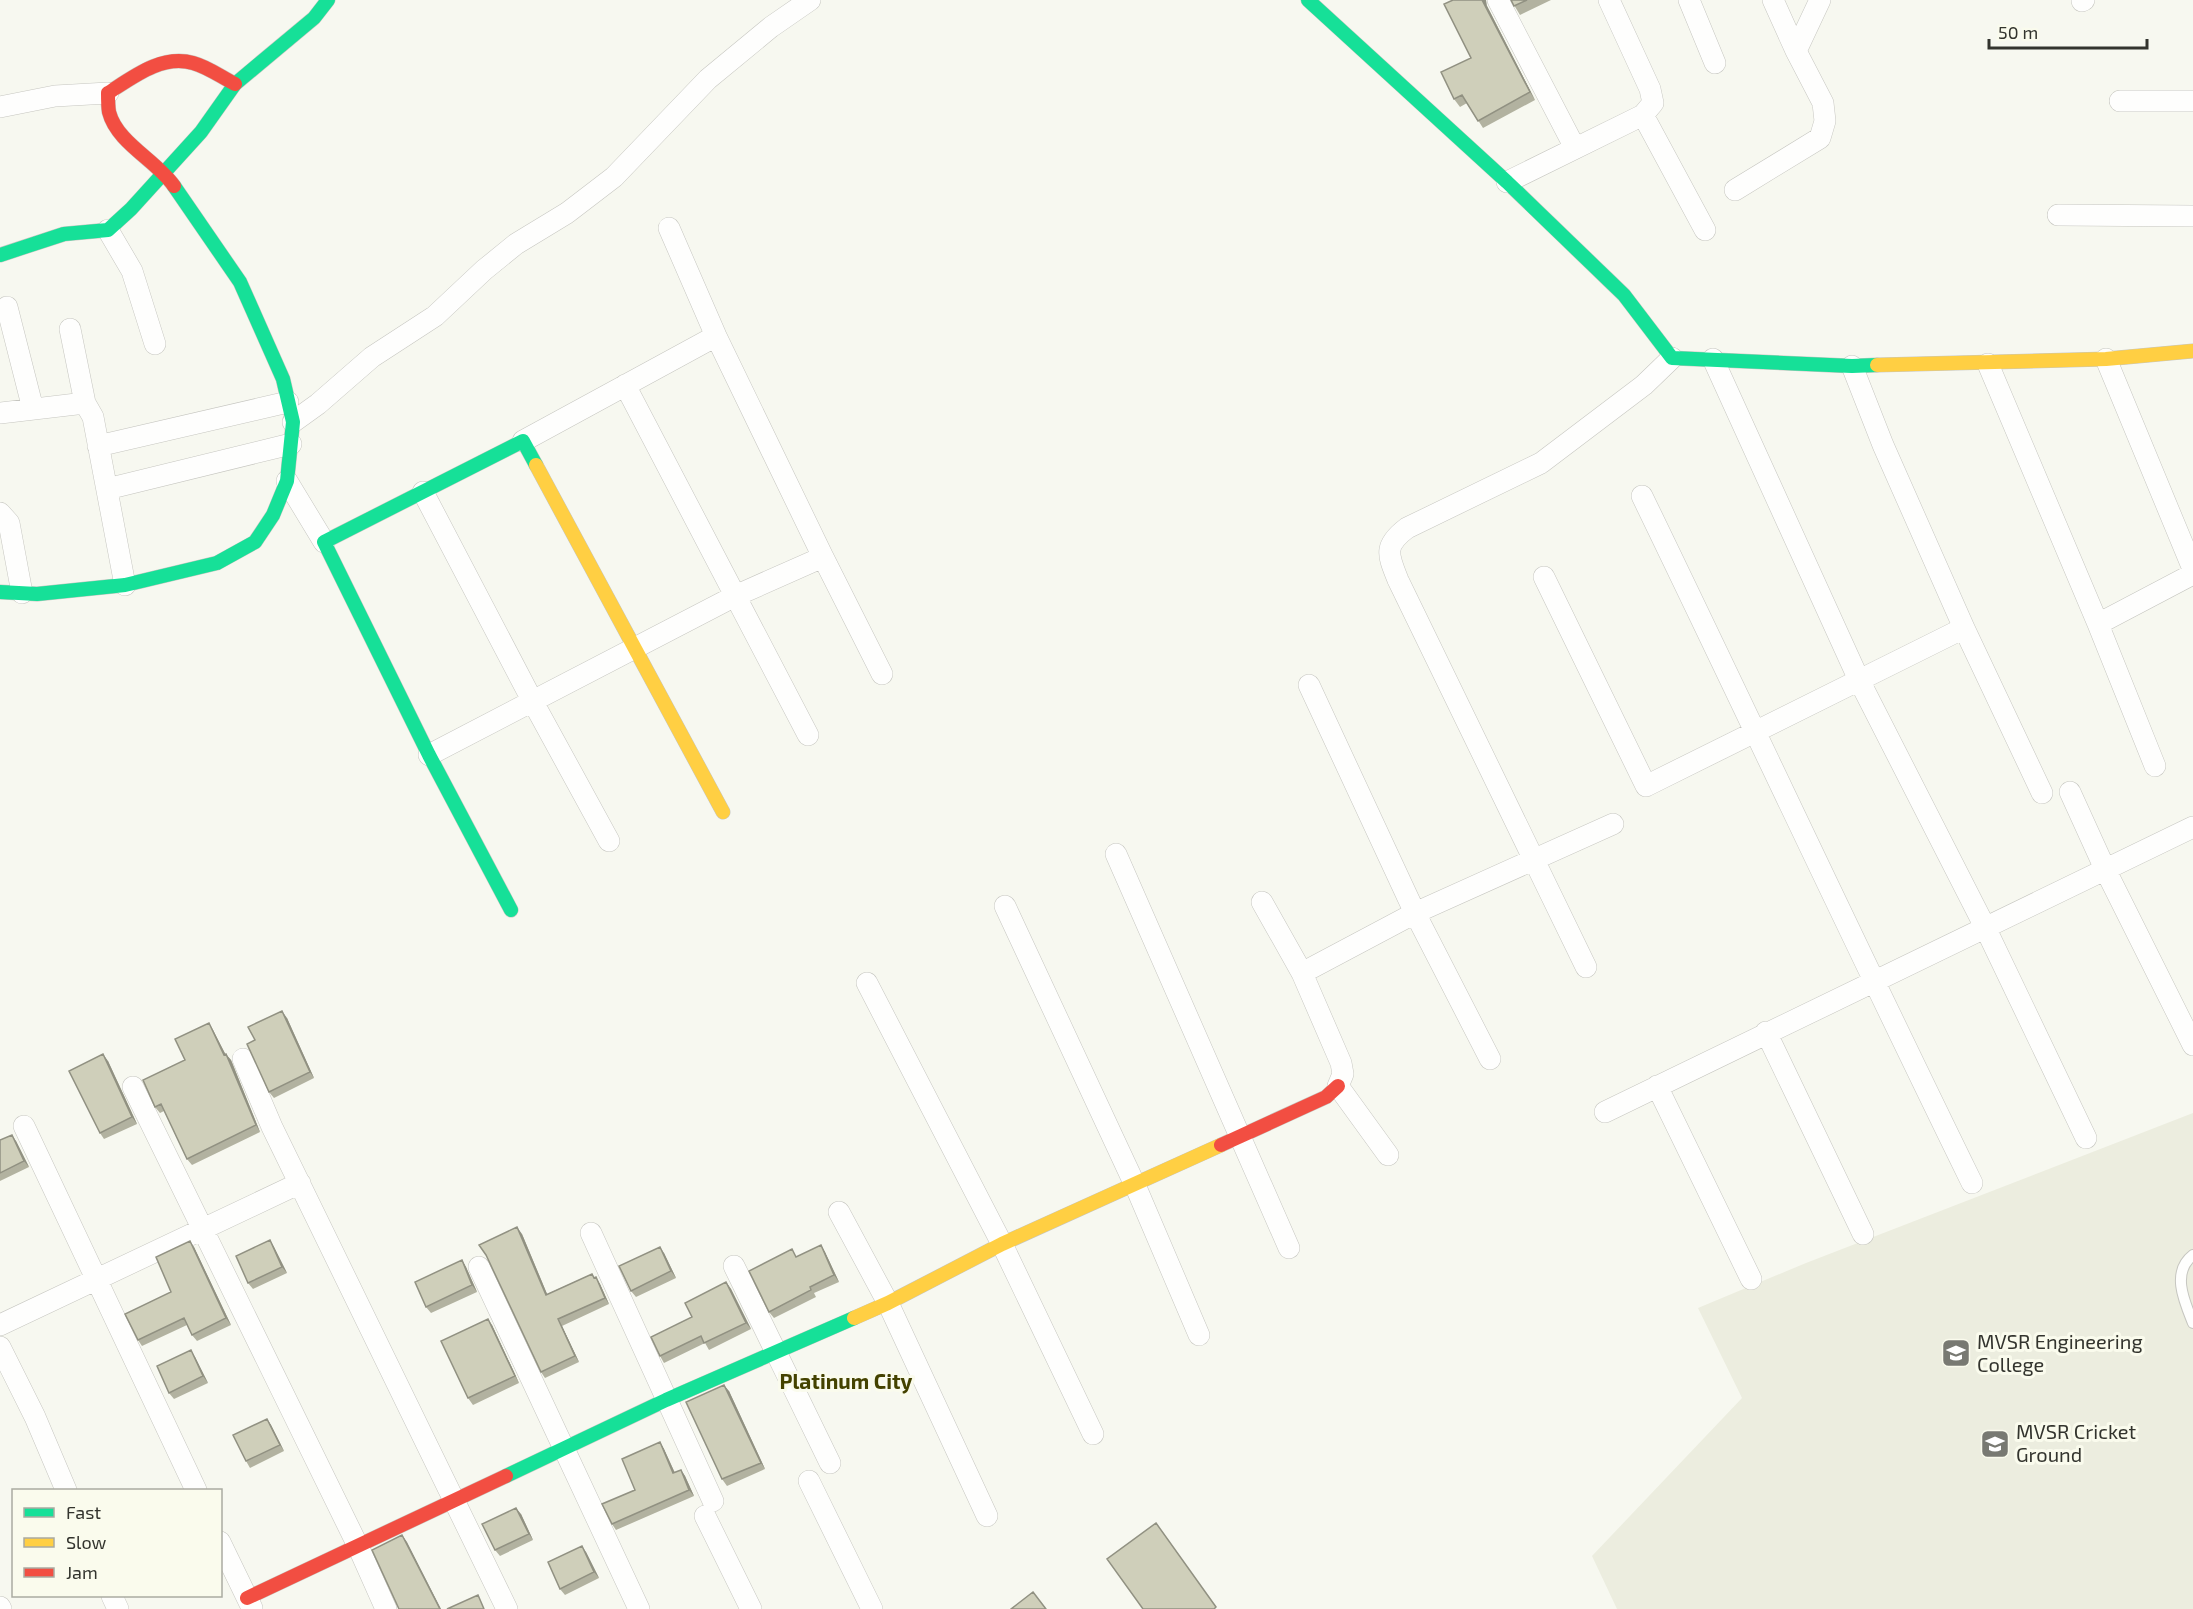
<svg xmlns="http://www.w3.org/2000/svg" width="2193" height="1609" font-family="'Exo 2',sans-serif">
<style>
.built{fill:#eceddf}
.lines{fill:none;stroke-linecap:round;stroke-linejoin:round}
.lane-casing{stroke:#c6c6c0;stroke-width:12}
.street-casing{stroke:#c6c6c0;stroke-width:22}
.fast-casing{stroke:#c6c6c0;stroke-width:15}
.slow-casing{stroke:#c6c6c0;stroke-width:15}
.jam-casing{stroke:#c6c6c0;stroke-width:15}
.lane{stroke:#fefefd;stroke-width:10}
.street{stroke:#fefefd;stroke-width:21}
.fast{stroke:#16e098;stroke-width:14}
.slow{stroke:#ffcf43;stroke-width:14}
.jam{stroke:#f24e42;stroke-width:14}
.wall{fill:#b2b2a0}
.shaded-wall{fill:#919182}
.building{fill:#cfcfba;stroke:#919182;stroke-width:1.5}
.labels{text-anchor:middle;stroke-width:6;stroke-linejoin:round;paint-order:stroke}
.poi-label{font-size:20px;fill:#33342e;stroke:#fafbed;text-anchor:start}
.neighbourhood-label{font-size:21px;font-weight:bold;fill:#444200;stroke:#fafbed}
</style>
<rect width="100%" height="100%" fill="#f7f8f0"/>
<path class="built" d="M2193 1113V1609H1617L1592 1556 1742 1398 1698 1308 1806 1263Z"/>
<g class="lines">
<g class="lane-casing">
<path id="lane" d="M2193 1255C2171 1272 2184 1301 2193 1323"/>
</g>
<g class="street-casing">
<path id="street" d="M1498 0 1575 148
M1689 0 1715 63
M2082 1 2084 0
M1796 51 1820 0
M2120 101H2193
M0 107 55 96 108 93
M1643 115 1705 230
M1507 182 1643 115 1653 103 1650 89 1609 0
M1735 190 1820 138 1825 121 1823 103 1796 51 1773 0
M2058 215 2193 216
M669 228 716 336 823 557
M108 230 132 271 155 344
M7 307 33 409
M70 329 85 403
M1713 359 1859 680 1985 927 2086 1138
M2106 359 2193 569
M1988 364 2098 624 2155 766
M625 385 808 735
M0 413 85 403 93 417 125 585
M293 422 318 404 372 357 435 316 484 270 516 244 567 213 614 177 708 79 771 27 810 0
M523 441 716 336
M98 446 288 402
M287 481 324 542
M107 489 291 444
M423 492 533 702 609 841
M1642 496C1753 725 1860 955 1972 1183
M0 513 9 523 22 593
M1544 577 1646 786 1964 628 1883 445 1852 366
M2098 624 2193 574
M1964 628 2042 793
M1309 685 1415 913 1490 1059
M429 755 735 596 823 557 882 674
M2070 792 2105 869 2193 1045
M1116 854 1289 1248
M1262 902 1302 973 1341 1063 1343 1074 1338 1086 1388 1155
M1005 906 1135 1185 1199 1335
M1586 967 1398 580C1388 555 1383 546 1407 528L1541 463 1644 385 1672 358
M1302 973 1415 913 1613 824
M867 983 1002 1244 1093 1434
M1766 1032 1863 1234
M243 1059 272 1127 507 1609
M1657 1086 1751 1279
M133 1087 357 1544 386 1609
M1605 1112 2193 827
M24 1126 196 1490
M839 1212 888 1303 987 1516
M591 1233 713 1501
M734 1266 830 1463
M479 1267 639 1609
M0 1325 300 1183
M0 1347 35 1417 66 1490
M809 1481 872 1609
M705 1516 751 1609
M220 1542 252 1608
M112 1596 118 1609
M0 1607 1 1609"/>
</g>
<g class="fast-casing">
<path id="fast" d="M1308 0 1507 182 1624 295 1672 358 1852 366 1877 365
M0 255 64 234 108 230 131 209 201 132 235 84 314 18 328 0
M0 592 37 594 125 585 217 563 255 542 273 515 287 481 293 422 283 379 240 282 174 186
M511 910 429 755 324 542 523 441 536 465
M506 1476 666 1400 854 1318"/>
</g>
<g class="slow-casing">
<path id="slow" d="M1877 365 2106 359 2193 351
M536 465 723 812
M854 1318 888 1303 1002 1244 1221 1145"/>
</g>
<g class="jam-casing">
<path id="jam" d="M174 186C156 160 117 143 109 112 108 106 108 99 108 93 133 77 162 54 193 63 208 67 221 77 235 84
M1221 1145 1326 1097 1338 1086
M247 1598 506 1476"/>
</g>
<use href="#lane" class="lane"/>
<use href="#street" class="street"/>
<use href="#fast" class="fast"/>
<use href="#slow" class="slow"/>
<use href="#jam" class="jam"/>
</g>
<path class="wall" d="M1511 0H1551L1520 15Z
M1487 6 1535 100 1483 128 1467 103 1460 107 1454 99 1471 58Z
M287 1018 314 1078 274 1098 269 1092 255 1040Z
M209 1023 213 1030 225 1054 231 1060 260 1132 192 1165 187 1159 164 1111 160 1113 155 1107Z
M108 1061 137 1124 104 1139 100 1133Z
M0 1140 16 1141 29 1167 0 1181Z
M522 1234 547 1294 592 1274 600 1284 609 1304 562 1326 579 1362 545 1378 541 1372Z
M270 1240 274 1247 287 1273 253 1289 248 1283Z
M821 1245 825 1252 839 1282 814 1293 816 1297 774 1318 769 1312 797 1257Z
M194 1247 231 1325 197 1341 192 1335 187 1325 142 1346 138 1340 171 1292Z
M664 1253 676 1278 636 1297 631 1291Z
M462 1260 466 1267 477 1292 431 1313 426 1307Z
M726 1282 731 1289 751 1329 709 1350 705 1343 664 1363 660 1356 692 1317Z
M492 1325 519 1383 473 1405 468 1398Z
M195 1357 208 1383 174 1399 169 1393Z
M729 1391 765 1469 727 1486 722 1479Z
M267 1419 271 1425 284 1451 250 1468 246 1461Z
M660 1442 664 1449 675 1473 681 1470 685 1476 694 1496 616 1530 612 1524 635 1490Z
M521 1514 533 1540 500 1556 495 1550Z
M586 1552 599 1578 565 1595 560 1589Z"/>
<path class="shaded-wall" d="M1482 0H1486L1487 6 1535 100 1530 92Z
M282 1011 287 1018 314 1078 310 1072Z
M209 1023 213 1030 229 1061 224 1055Z
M103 1054 108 1061 137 1124 132 1117Z
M226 1054 231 1060 260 1132 256 1125Z
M12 1135 16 1141 29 1167 24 1161Z
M517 1227 522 1234 550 1301 546 1295Z
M270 1240 274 1247 287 1273 282 1267Z
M190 1241 194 1247 231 1325 226 1318Z
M821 1245 825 1252 839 1282 834 1275Z
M660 1247 664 1253 676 1278 671 1271Z
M462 1260 466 1267 477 1292 472 1285Z
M596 1277 600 1284 609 1304 605 1298Z
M726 1282 731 1289 751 1329 746 1323Z
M488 1319 492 1325 519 1383 515 1376Z
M558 1319 562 1326 579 1362 575 1356Z
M191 1350 195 1357 208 1383 203 1376Z
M724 1385 729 1391 765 1469 761 1463Z
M267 1419 271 1425 284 1451 280 1445Z
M660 1442 664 1449 678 1480 673 1473Z
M681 1470 685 1476 694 1496 689 1490Z
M516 1508 521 1514 533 1540 529 1534Z
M402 1535 407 1542 441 1609H440Z
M582 1546 586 1552 599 1578 594 1572Z"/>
<path class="building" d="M1453 0H1482L1530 92 1478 121 1462 95 1454 99 1441 72 1471 58 1444 4Z
M1511 0H1527L1514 6Z
M282 1011 310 1072 269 1092 247 1044 255 1040 248 1027Z
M209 1023 224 1055 226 1054 256 1125 187 1159 161 1104 155 1107 143 1080 185 1060 175 1039Z
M103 1054 132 1117 100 1133 69 1071Z
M12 1135 24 1161 0 1173V1140Z
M517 1227 546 1295 592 1274 594 1278 596 1277 605 1298 558 1319 575 1356 541 1372 486 1255 479 1245Z
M270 1240 282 1267 248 1283 236 1256Z
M190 1241 226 1318 192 1335 184 1318 138 1340 125 1314 171 1292 156 1257Z
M821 1245 834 1275 810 1287 811 1290 769 1312 749 1271 792 1249 796 1257Z
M660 1247 671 1271 631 1291 619 1266Z
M462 1260 472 1285 426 1307 415 1282Z
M726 1282 746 1323 704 1343 701 1336 660 1356 651 1337 692 1317 685 1303Z
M488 1319 515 1376 468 1398 441 1341Z
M191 1350 203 1376 169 1393 157 1366Z
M724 1385 761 1463 722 1479 686 1402Z
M267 1419 280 1445 246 1461 233 1435Z
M660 1442 673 1473 681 1470 689 1490 612 1524 602 1504 635 1490 622 1459Z
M516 1508 529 1534 495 1550 482 1524Z
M1156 1523 1216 1607 1214 1609H1143L1107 1559Z
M402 1535 440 1609H399L372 1550Z
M582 1546 594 1572 560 1589 548 1562Z
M1033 1592 1046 1609H1011Z
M478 1595 484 1609H447Z"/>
<defs>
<g id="university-square" transform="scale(1.5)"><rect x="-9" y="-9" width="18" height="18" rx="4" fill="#787972" stroke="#fafbed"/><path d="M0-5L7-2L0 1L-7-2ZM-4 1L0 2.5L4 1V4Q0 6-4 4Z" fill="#fff"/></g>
<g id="school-square" transform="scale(1.5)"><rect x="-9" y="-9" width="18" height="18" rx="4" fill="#787972" stroke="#fafbed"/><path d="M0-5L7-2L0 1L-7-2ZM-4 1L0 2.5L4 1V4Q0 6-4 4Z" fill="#fff"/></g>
</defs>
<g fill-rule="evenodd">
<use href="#university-square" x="1956" y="1353"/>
<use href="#school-square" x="1995" y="1444"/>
</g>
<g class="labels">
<g class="poi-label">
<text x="1977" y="1349">MVSR Engineering<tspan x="1977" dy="23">College</tspan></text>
<text x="2016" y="1439">MVSR Cricket<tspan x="2016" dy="23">Ground</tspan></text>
</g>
<g class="neighbourhood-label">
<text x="846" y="1389">Platinum City</text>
</g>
</g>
<rect x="12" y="1489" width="210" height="108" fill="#fafbed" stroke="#aaaba1" stroke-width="1.5"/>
<rect x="24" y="1508" width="30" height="9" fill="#16e098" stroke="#aaaba1" stroke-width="1.5"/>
<text x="66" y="1519" font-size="18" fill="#33342e">Fast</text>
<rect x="24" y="1538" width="30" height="9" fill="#ffcf43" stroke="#aaaba1" stroke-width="1.5"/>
<text x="66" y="1549" font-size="18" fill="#33342e">Slow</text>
<rect x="24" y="1568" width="30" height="9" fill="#f24e42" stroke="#aaaba1" stroke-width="1.5"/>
<text x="66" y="1579" font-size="18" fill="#33342e">Jam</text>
<path d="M1989 39v9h158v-9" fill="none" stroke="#33342e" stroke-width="3"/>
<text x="1998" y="39" font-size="18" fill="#33342e" stroke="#fafbed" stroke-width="4.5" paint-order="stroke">50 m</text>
</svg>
